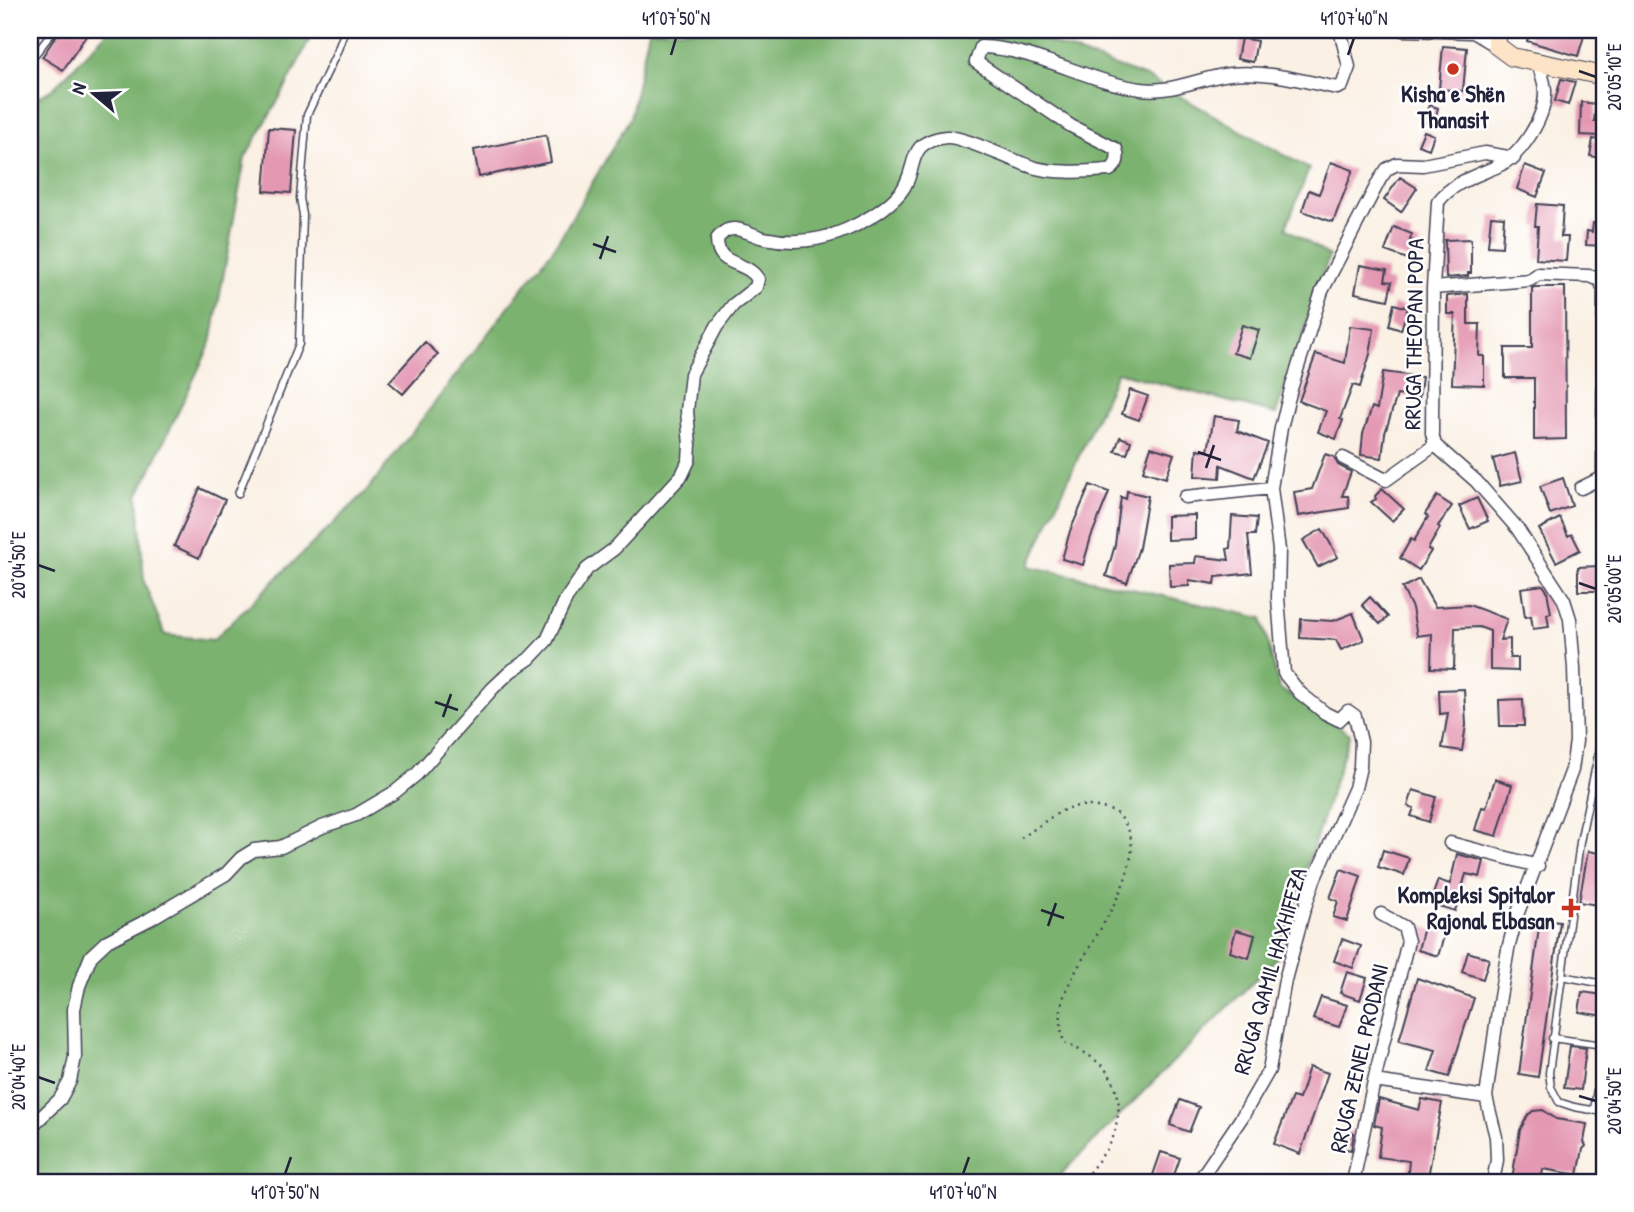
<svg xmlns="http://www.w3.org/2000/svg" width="1634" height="1212" font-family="'Patrick Hand',sans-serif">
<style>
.forest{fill:#7bb270;stroke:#4e6a56;stroke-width:2}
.building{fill:#e498b2}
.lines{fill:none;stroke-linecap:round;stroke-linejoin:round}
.service-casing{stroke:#424154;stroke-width:9}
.minor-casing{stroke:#424154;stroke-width:15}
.secondary-casing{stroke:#424154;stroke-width:20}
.path{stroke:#424154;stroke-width:2.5;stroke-dasharray:2 5;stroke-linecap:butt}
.service{stroke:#fff;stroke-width:6}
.minor{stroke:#fff;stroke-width:12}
.secondary{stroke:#fee4c6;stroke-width:18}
.ticks{fill:none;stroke:#22223b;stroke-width:2.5}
.poi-dot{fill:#c8321e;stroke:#fff;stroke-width:2.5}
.labels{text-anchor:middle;stroke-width:5;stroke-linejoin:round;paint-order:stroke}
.poi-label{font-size:23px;font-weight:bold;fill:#22223b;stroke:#fff}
.street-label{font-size:23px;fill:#22223b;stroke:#fff}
.neatline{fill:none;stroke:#22223b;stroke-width:2.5}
.ticks-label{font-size:18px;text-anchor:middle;fill:#22223b}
</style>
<rect width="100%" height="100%" fill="#fff"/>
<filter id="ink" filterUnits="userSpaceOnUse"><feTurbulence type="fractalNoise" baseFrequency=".0143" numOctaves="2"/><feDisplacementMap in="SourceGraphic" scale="14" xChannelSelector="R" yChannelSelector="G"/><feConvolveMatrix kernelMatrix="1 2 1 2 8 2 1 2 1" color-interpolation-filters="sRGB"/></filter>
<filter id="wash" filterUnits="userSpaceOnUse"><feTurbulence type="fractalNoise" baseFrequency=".00686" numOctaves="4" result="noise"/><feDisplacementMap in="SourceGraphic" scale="28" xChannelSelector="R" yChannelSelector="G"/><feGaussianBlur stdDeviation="1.57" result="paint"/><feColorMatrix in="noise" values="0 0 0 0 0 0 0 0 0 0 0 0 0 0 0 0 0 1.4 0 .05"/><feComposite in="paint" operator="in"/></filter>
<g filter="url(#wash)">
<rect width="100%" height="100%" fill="#faf0e3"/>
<path class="forest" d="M109 30H314L288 83 245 158 211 343 138 496 144 582 165 635 213 640 366 492 556 245 630 118 649 30H1015L1146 77 1309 169 1286 228 1329 256 1276 414 1117 372 1029 566 1262 618 1279 688 1350 734 1277 958 1053 1182H30V102L54 88Z"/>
<g id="blocks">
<path class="building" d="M60 30H90L63 70 42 57Z
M1530 30H1563L1584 36 1578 56 1527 41Z
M1241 38 1257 41 1253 62 1237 59Z
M1443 46 1467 48 1463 91 1439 89Z
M1561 79 1575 82 1568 105 1555 101Z
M1581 102 1596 104 1594 121H1601L1600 136 1580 135Z
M1429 105 1438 108 1434 125 1423 122Z
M269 128 296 130 291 193 264 191Z
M1424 131 1434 135 1429 149 1418 145Z
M546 135 551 162 479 177 474 150Z
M1593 139 1604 141 1602 158 1590 156Z
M1331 162 1353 170 1333 222 1302 211 1309 190 1319 194Z
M1525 165 1546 173 1537 197 1517 189Z
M1400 177 1417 188 1401 212 1384 200Z
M1537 204 1563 206 1561 237H1568L1566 261 1536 259 1538 226H1535Z
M1491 216 1504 217 1502 247 1488 246Z
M1593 223 1604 224V246L1586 245 1587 231 1592 232Z
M1394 227 1412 234 1410 240 1420 243 1413 261 1385 251Z
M1471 239V273H1468V276L1446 278 1445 240Z
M1360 265 1387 270 1385 281 1392 282 1388 300 1355 293Z
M1535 287H1565L1566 439 1534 440V378H1505V348H1532V288Z
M1468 294V324H1480L1479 356H1484V385L1452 384 1455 314H1447V296Z
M1394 304 1408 308 1401 330 1389 326Z
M1242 325 1259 330 1250 358 1233 353Z
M1350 326 1374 329 1370 354 1360 387 1353 385 1340 419 1343 420 1336 439 1318 432 1326 411 1299 401 1316 354 1345 363Z
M425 342 438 354 403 394 389 382Z
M1383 372 1422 377 1419 398 1397 395 1385 433 1382 458 1361 455 1363 434 1372 407 1377 409Z
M1130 390 1148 396 1139 420 1122 414Z
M1214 416 1239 420 1237 431 1268 443 1254 478 1221 465 1220 478 1195 476 1197 449 1208 451Z
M1120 437 1131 441 1127 454 1115 451Z
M1151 447 1174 454 1166 478 1143 471Z
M1515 453 1522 481 1500 486 1493 459Z
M1325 454 1334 457 1338 465 1351 472 1342 496H1348L1349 508 1298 516 1294 492 1312 489Z
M1563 478 1572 506 1550 514 1540 486Z
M1090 485 1109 492 1091 537 1083 565 1062 559 1070 531Z
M200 488 225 500 199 558 174 546Z
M1382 489 1404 509 1392 521 1371 502 1376 499 1375 496Z
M1127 491 1148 496 1139 548 1127 583 1106 576 1115 545 1121 497 1126 499Z
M1437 496 1452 506 1438 526 1440 528 1428 549 1431 551 1419 570 1400 558 1411 539 1414 541 1428 517 1425 514Z
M1477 498 1488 521 1470 529 1459 506Z
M1195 515V539L1167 540V516Z
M1232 516 1257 518 1255 535H1248L1252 573 1216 577 1215 584 1189 580V586L1170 587 1169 564 1195 563 1196 556 1229 560 1227 549 1230 548Z
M1560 518 1568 536 1572 534 1580 550 1556 562 1539 529Z
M1322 529 1338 557 1318 567 1303 540Z
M1600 566V591H1578V567Z
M1419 579 1435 607 1469 605 1507 619 1500 640 1510 639V658H1518V671L1490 670V631L1479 627 1455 628 1454 669 1431 668 1432 634 1417 636 1412 608 1402 588Z
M1543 585 1547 591 1551 613 1547 614 1549 627 1533 629 1531 616 1525 617 1521 588Z
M1370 597 1388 617 1380 624 1362 605Z
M1353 613 1364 640 1341 650 1336 640 1300 638 1301 619 1333 621Z
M1464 689 1466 725 1462 751 1442 748 1448 713 1440 714 1439 690Z
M1523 699 1524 726H1500L1499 700Z
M1495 779 1512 785 1497 836 1475 830 1482 807 1486 808Z
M1413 790 1436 797 1429 822 1411 816 1414 808 1408 806Z
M1383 850 1409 858 1404 875 1378 867Z
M1588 851 1604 854V906L1579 902Z
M1457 854 1484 861 1480 877 1466 874 1455 911 1430 903 1438 880 1450 884Z
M1341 869 1361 876 1347 921 1333 917 1338 901 1330 898Z
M1540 920 1560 922 1538 1077 1519 1074Z
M1424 927 1445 933 1438 956 1418 950Z
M1236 930 1255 935 1249 958 1230 952Z
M1342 939 1361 946 1353 968 1334 961Z
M1468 952 1489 959 1483 979 1462 972Z
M1347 972 1367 978 1360 1000 1340 993Z
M1417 978 1474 998 1449 1077 1429 1071 1436 1050 1399 1041Z
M1582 992 1604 995V1016L1579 1012Z
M1321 997 1347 1005 1339 1027 1313 1019Z
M1570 1046 1586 1048 1581 1090 1564 1088Z
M1309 1067 1328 1073 1300 1154 1274 1144 1292 1097 1299 1099Z
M1379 1099 1419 1110 1422 1099 1442 1103 1427 1182H1407L1409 1161 1378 1157 1382 1127 1374 1125Z
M1180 1100 1199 1107 1189 1132 1170 1125Z
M1543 1110 1556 1119 1587 1124 1584 1142 1586 1146 1583 1149 1578 1175 1543 1169 1541 1182 1512 1179 1520 1130 1528 1115 1533 1111Z
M1343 1129 1354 1133 1351 1150 1338 1147Z
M1161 1152 1180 1158 1172 1181 1153 1175Z"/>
</g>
</g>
<g filter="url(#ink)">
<use href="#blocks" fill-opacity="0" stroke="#424154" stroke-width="2"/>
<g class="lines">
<g class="service-casing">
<path id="service" d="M30 61 54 30
M238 494 299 344 303 215 300 198 307 115 337 52 345 30
M1604 726 1580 842 1549 1073 1551 1087 1559 1102 1574 1107 1604 1112
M1562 976 1604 984
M1552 1038 1603 1045 1594 1110"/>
</g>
<g class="minor-casing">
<path id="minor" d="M1403 30 1471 32
M1470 30 1497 46
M1433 288 1530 280 1538 274 1589 276 1600 280 1604 290
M1343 458 1386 480 1435 445
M1581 488 1603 477 1604 293
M1185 497 1271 488
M1450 843 1538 866
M1374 1081 1486 1097
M30 1128 60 1099 70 1081 75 1057 74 1009 79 986 91 956 107 941 148 920 226 874 241 858 254 850 281 847 322 827 356 815 395 792 417 774 493 688 511 671 529 659 547 640 566 599 587 569 614 549 682 475 689 460 690 445 687 411 691 374 717 326 733 305 756 287 758 279C745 259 717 268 717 239 722 233 726 229 734 229 744 229 755 236 764 238 792 244 822 241 848 229 865 221 887 208 900 193 920 169 903 142 946 137 962 135 1016 163 1036 168 1060 174 1086 171 1110 170 1118 165 1119 157 1116 149L1071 126 976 62 981 47C1033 48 1088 82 1141 89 1173 93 1199 78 1230 74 1266 70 1302 81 1337 88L1342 86 1349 67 1340 30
M1198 1182 1242 1117 1269 1070 1285 980 1303 913 1314 880 1355 788 1360 767 1361 742 1355 716 1348 711 1339 720 1325 713 1300 693 1284 673 1278 598 1279 550 1271 488 1281 428 1291 389 1322 291 1380 179 1387 169 1397 164 1423 165 1485 153 1514 158
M1353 1182 1374 1081 1408 941 1404 927 1381 914
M1493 1182 1497 1160 1496 1137 1486 1097 1499 1003 1508 949 1517 915 1572 770 1576 741 1574 668 1570 619 1564 600 1517 528 1476 481 1435 445 1432 433 1433 288 1438 202C1453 182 1476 176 1498 166 1521 156 1546 117 1545 91 1545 82 1541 73 1538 64"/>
</g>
<g class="secondary-casing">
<path id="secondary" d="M1497 30V46L1512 57 1604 76"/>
</g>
<path class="path" d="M1021 838C1056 816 1067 796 1112 811 1119 813 1122 819 1126 825 1152 870 1079 953 1064 996 1059 1011 1060 1028 1064 1043 1097 1056 1123 1077 1118 1115 1116 1124 1115 1134 1111 1142 1103 1156 1091 1169 1082 1182"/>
<use href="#service" class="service"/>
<use href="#minor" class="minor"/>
<use href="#secondary" class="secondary"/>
</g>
</g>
<path class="ticks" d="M671 55 676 38M1348 55 1354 38M1579 71 1596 77M593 244 616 252M600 259 608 236M1198 452 1221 460M1206 468 1214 445M38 565 55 571M1579 583 1596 589M435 702 458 710M443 717 451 694M1041 910 1064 918M1048 926 1056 903M38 1077 55 1083M1579 1096 1596 1101M285 1174 291 1157M963 1174 969 1157"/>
<g class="poi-dot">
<circle cx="1453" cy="69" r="7"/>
<path d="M1567.5 897.5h7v7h7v7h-7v7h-7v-7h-7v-7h7z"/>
</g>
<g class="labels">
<g class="poi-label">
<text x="1453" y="102">Kisha e Shën<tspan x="1453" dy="26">Thanasit</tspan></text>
<text x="1555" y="903" text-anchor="end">Kompleksi Spitalor<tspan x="1555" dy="26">Rajonal Elbasan</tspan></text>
</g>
<g class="street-label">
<text transform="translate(1414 334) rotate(-89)" y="8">RRUGA THEOPAN POPA</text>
<text transform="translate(1270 971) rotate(-74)" y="8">RRUGA QAMIL HAXHIFEZA</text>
<text transform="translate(1359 1058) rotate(-77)" y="8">RRUGA ZENEL PRODANI</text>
</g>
</g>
<rect width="1634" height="1212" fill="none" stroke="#fff" stroke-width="77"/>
<g transform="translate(94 94) rotate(289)" stroke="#ffffff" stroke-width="5" paint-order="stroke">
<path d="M0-5L12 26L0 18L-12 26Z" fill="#22223b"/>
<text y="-10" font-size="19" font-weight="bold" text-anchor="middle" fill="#22223b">N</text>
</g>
<rect x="38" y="38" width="1558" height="1136" class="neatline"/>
<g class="ticks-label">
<text x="676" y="25">41°07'50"N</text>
<text x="1354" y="25">41°07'40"N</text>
<text transform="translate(1615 77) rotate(-90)" y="6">20°05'10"E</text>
<text transform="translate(19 565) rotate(-90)" y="6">20°04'50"E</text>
<text transform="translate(1615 589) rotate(-90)" y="6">20°05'00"E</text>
<text transform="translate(19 1077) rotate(-90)" y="6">20°04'40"E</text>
<text transform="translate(1615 1101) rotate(-90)" y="6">20°04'50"E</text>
<text x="285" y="1199">41°07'50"N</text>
<text x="963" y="1199">41°07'40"N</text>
</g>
</svg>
